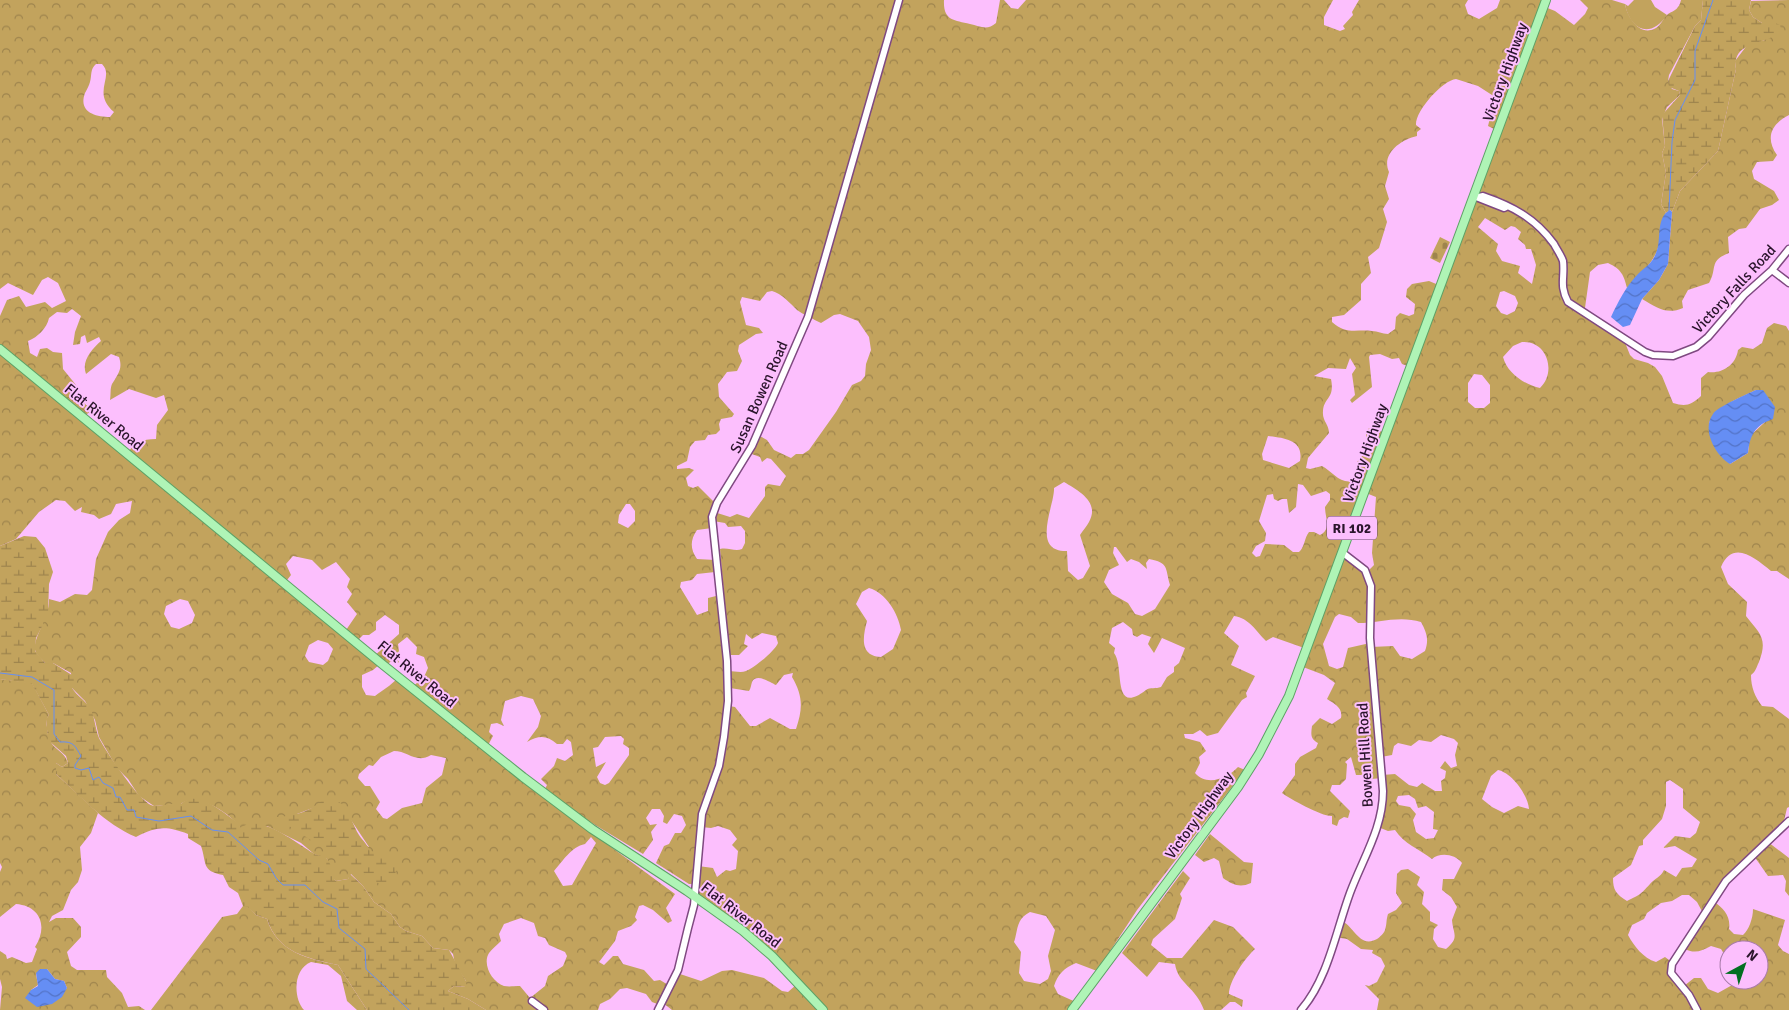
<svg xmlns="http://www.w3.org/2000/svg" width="1789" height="1010" font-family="Signika,sans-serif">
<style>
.green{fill:#c2a35d}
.forest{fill:url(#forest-crowns);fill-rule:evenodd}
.wetland{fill:url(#wetland-marsh)}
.cemetery{fill:url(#cemetery-stones)}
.water{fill:url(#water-waves)}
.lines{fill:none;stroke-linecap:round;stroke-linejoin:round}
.stream{stroke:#658ef4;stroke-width:1}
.minor-casing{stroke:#7f4981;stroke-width:9}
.major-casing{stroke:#5da166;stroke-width:10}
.minor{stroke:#fff;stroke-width:6}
.major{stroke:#aff4b6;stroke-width:8}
.labels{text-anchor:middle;stroke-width:4;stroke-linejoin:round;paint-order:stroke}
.shield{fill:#fcbffd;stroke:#69476a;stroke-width:1}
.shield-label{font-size:14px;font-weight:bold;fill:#2a142b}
.street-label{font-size:15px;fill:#2a142b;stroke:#fcbffd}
</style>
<defs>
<pattern id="forest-crowns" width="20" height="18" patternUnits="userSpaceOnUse" patternTransform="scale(1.25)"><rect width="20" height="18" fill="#c2a35d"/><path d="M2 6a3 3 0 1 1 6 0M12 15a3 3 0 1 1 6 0" fill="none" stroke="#9e844d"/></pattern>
<pattern id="wetland-marsh" width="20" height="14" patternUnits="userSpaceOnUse" patternTransform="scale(1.25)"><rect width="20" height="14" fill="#c2a35d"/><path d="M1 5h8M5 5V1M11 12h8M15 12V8" fill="none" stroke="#9e844d"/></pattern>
<pattern id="cemetery-stones" width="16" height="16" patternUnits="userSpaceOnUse" patternTransform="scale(1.25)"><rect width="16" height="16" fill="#c2a35d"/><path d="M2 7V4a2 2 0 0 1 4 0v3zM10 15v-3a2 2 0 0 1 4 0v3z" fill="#9e844d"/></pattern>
<pattern id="water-waves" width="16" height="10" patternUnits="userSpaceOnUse" patternTransform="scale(1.25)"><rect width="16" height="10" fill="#658ef4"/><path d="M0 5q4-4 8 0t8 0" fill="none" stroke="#5373c6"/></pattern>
</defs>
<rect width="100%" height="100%" fill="#fcbffd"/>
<path class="green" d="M1634 0H1651L1655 7 1667 15C1651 39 1630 31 1625 4L1628 6Z"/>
<path class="forest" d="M0 0H944C943 21 954 20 970 24 980 26 987 31 996 23L1000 0H1004L1011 8 1018 9 1026 0H1333L1324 17V25L1340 31 1345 29 1343 26 1353 15 1352 12 1359 0H1468L1465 5 1468 14 1479 19 1497 8 1500 0H1547L1545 7 1555 11 1574 25 1585 14 1588 8 1580 0H1612L1625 4C1627 16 1639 36 1654 29 1661 26 1663 18 1668 14 1675 10 1679 9 1681 0H1703L1701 20 1695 26 1669 75 1668 81 1672 89 1679 91 1680 95 1667 107 1662 119 1665 146 1662 153 1666 173 1661 204 1666 213C1658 226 1662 238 1657 251 1651 266 1637 276 1627 288 1624 275 1621 269 1608 263L1598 265 1590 272 1584 315 1624 340 1630 355 1634 359 1648 363 1655 367 1662 376 1673 403C1686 407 1691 405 1701 396V378L1708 372C1722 374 1736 365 1738 350L1742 347 1753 349 1762 343 1767 328 1774 323 1786 326 1789 331V579L1777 571H1771C1755 558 1733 539 1721 567L1728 584 1747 602 1746 616C1760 634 1768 638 1759 662 1756 668 1756 671 1751 675 1751 687 1755 697 1762 706L1773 707 1789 719V807L1787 808 1784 821 1768 842 1789 858V896L1785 891 1786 881 1783 875 1768 876 1754 856 1741 867 1714 902C1724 908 1731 917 1729 929L1734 934 1743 935C1749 930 1753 918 1753 909L1785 920 1778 945 1783 951 1789 954V1010H1377L1379 999 1365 985 1369 986 1377 982 1385 966 1381 958 1372 953 1373 950 1361 949 1347 939 1335 937 1341 921C1354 925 1359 949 1377 939 1380 937 1384 933 1385 930 1387 924 1386 920 1388 914L1396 910 1402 903 1396 893 1397 874 1401 870 1408 869 1420 877 1417 885 1424 892 1422 904 1430 912V921L1438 925 1434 929 1433 939 1438 947 1446 949C1460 937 1453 934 1452 920L1457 907 1451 897 1442 890 1443 879H1454L1462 863C1455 854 1440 852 1432 859 1419 849 1404 844 1395 830L1388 831 1378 827 1382 778 1371 779 1366 775H1356L1351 757 1345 762 1347 764 1346 779 1340 785H1332L1330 791 1350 811 1348 818 1344 817 1339 820 1337 826 1332 824V816C1323 817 1290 799 1282 793L1295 775V764L1300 757 1316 748 1318 743C1310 739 1311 734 1312 726L1320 718 1332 724 1341 718C1343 708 1335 704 1327 699L1335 683 1324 675 1303 667 1307 649 1273 637 1266 641C1256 631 1249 618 1234 616L1224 633 1239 646 1231 665 1255 676 1246 693 1247 697 1242 700 1218 733 1207 736 1200 730 1193 734H1184L1185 738 1200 742 1206 751 1199 757 1200 763 1195 773C1207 787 1228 778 1238 767L1245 770 1137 910 1097 971 1076 963C1064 968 1058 974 1054 986L1058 994 1078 1003 1072 1010H672L663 1003 660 1005 652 1002 646 994 627 988 620 989 610 999 600 1004 598 1010H486L468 999 448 991 454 986 465 987 466 981 455 964 453 954 449 950 433 948 422 936 406 931 400 927 391 914 374 902 363 886 351 874 348 879 336 881 332 877 327 859 314 854 301 843 267 826 241 829C234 815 195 790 181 804L154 806 139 796 128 779 117 768 99 737 95 720 85 701 72 688 71 673 53 663H45C42 659 36 655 35 650 33 637 50 617 49 599L60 602 75 594 87 595 92 590 96 559 108 532 119 520 130 513 132 501 116 504 111 514 99 519 94 515 81 512 82 507 75 511 65 501 56 500 39 512 16 539 0 546V316L7 300 19 296 26 307 45 302 52 308 66 301 58 283 48 277 42 280 33 295 8 283 0 289ZM96 64H102C115 77 91 92 114 112L110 117C95 117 78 112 85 93 87 89 89 86 90 82 92 75 90 69 96 64ZM1456 79 1478 86 1492 95 1494 102 1488 126 1498 131 1441 286 1429 281 1412 284 1407 289 1406 297 1415 304 1414 314 1409 316 1400 313 1396 317 1395 329 1388 334C1382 334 1378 331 1372 331 1356 329 1346 335 1332 322V317L1344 315 1361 300V284L1371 273 1368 257 1379 248 1387 222 1383 209 1389 199 1385 186 1389 172C1381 154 1400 140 1417 136V132L1421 129 1416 125C1415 111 1443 80 1456 79ZM1485 218 1505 230 1511 226 1515 227 1521 232 1518 239 1525 245 1526 249H1531L1536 265 1532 284 1518 273 1520 266 1502 261 1496 251 1498 244 1478 227ZM772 291C781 293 791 304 797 310 801 313 815 320 821 323L834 315 840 314 858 321 869 337 871 350 866 364 865 376 861 381 852 385 836 412 809 450 803 454H796L791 458 774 450 767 440 758 435 749 453 760 457 762 462 767 458 771 459 786 476 780 486 768 484 765 487V496L749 518 737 514 730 517 714 512 716 504 698 486 693 488 688 486 686 478 694 470 689 468 677 469V466L687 461 690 447 695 441 705 440 708 435 716 434 720 430 719 424 721 419 732 417 734 414 719 397 718 384 727 372 737 371 742 361 738 351 739 345 756 334 763 333 759 328 746 325 740 302 742 297 760 301 767 292ZM1504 291 1515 296 1518 303 1515 311 1507 315 1501 313 1496 306 1500 292ZM72 309 81 316 75 332 73 345 80 344 81 337 85 335 87 343 99 337 101 341C92 349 81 361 86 374L111 354 119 357C123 369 118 374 112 384 110 388 111 395 110 400L129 389 156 398 164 395 168 410 157 425 156 439C142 439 134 443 126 455L83 420 88 413 94 414 97 407 86 405 79 396 76 385 63 369 62 353 53 352 47 348 40 349 37 357 30 353 28 341C38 337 47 328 49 318L57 312 67 313ZM1522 342C1547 340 1557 372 1540 388 1525 385 1507 373 1503 357L1513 346ZM1380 354 1392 359 1399 358 1402 364 1411 367 1387 433 1369 428 1366 434 1367 450 1357 462 1358 474 1356 480C1341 486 1333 472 1322 466L1310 469 1306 468 1308 458 1329 433C1329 424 1322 421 1323 411 1324 397 1335 399 1331 379L1314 376 1328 368 1346 369 1350 358 1356 368 1352 374 1355 395 1350 400 1352 403 1372 387 1369 357 1370 355ZM1474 374 1482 375 1490 385V403L1484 408H1475L1468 402V383ZM1756 390H1763L1765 422 1750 436 1748 453 1730 464 1709 423C1716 406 1740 398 1756 390ZM1268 436C1285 438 1304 440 1300 461L1289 468 1263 460 1262 454ZM1064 482C1079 491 1100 502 1089 522 1087 526 1083 530 1080 535L1090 566 1083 578 1078 580 1068 571 1067 551C1030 552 1055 505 1054 488ZM1298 484 1303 485 1311 496 1326 491 1330 494V500L1325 507C1325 518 1332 529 1320 535L1314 532H1309C1304 538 1305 547 1299 552H1293L1284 545 1265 544 1260 556 1256 557 1252 553 1256 546 1265 541 1266 533 1259 521 1267 495 1273 494 1274 499 1278 501 1282 499H1287L1289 513 1296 507ZM1366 493 1376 497 1372 553 1374 565 1367 572 1344 552ZM626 504H630L635 511V521L628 528 618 523 619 515ZM713 521 725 523 728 527 741 526 745 531V543L742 549C735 552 728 547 720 549L724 594 708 598V611L697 615 680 587 681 582 692 580 697 574 715 572V560L697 559C690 549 690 540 697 530L712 528ZM1114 547H1116L1127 562 1131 559 1139 562 1147 569 1146 563 1149 559C1169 563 1165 567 1170 585L1155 609 1142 616 1135 614 1128 603 1112 594 1104 582 1109 570 1119 565 1113 553ZM293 556 312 560 322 570 336 562 350 579 347 587 352 594 347 602 357 614 344 633 284 584 291 575 286 564ZM869 588C886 593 898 613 901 630L893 649 881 657C859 656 863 636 867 621L856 604 862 592ZM180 599 188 601 195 615 192 623 179 629 171 627 164 614 166 606ZM1339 614 1351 617 1358 623C1378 623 1400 615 1421 622 1427 633 1429 640 1425 651L1412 659 1400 656 1393 646 1371 647 1370 643 1348 648 1343 667 1337 669 1329 666 1323 644 1335 617ZM385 615 399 625V634L373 657 356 642 363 635H369L376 630V622ZM1123 622 1132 629 1133 635 1137 637 1142 634 1151 637 1148 644 1154 653 1162 638 1185 648 1179 663 1174 667V672L1167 677 1161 687C1156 689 1150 687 1146 690 1111 717 1125 666 1114 653L1115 648 1109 643 1112 628ZM762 633 776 636 778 643C775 651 754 668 746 671 741 673 734 671 729 671L727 655H739L748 646 744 644 746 634 752 639ZM407 637 417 647 416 654 424 657 428 668 424 677 411 688 398 678C390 686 383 690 375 696L366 695 362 687V675L373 670 380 664 385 667 391 661 396 664 399 662 396 657 399 651 398 644ZM318 640 328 643 333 649 328 661 323 665 309 662 305 656 309 645ZM793 673 792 677C803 696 803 708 796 729H790L770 718 756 726H750L735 707 729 706 730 688 749 691C751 688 751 685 752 682 756 673 770 682 776 685L784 675ZM521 696 533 699 541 716 538 727 527 742C539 735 547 735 557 744H563L567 739 571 742 573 755 565 761 557 758 554 766 541 779 547 785 545 789 587 820 643 854 653 840 651 832 657 824 650 825 646 818 652 809H660L664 816 663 822 667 824 674 814 682 816 686 825 681 833H675L669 844 664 846 656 863 689 884H693L694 898 769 956 796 985 788 992 782 991 764 978 732 970 722 971 701 981 677 973 670 986 660 980 654 981 644 970 623 964 618 956H613L604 965 599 962 615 941 618 931 631 926 637 920 635 917 639 906 643 905 653 910 668 923 672 921 666 908 675 894 543 797 486 749 493 736 489 732 491 724 497 723 504 726 501 720 505 701ZM1441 735 1454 739 1458 743 1455 755 1457 766 1451 768 1445 761 1440 768 1446 771 1445 778 1441 781 1442 791H1435L1422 783 1417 787 1409 785 1395 774 1382 775 1381 757 1392 755 1394 746 1398 743 1411 746 1419 740 1431 742ZM621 736 624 739 623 744 629 748V755L609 783 605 785 600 783 597 777 606 762 596 767 593 748 598 747 605 737ZM394 751C408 751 416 764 431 755L446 758 442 775 426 788 422 803 402 808 387 819 383 818 376 809 380 802 370 786H365L358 778 359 774 369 765 373 766 381 757ZM1498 770C1512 773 1528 795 1529 809L1518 806 1504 813 1492 807 1482 799 1491 776ZM1670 780 1683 789V808L1700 822 1696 833 1690 838 1675 836 1663 848 1675 846 1697 859 1692 867 1682 868 1676 877 1664 870C1660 878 1655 878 1650 884 1640 895 1641 894 1627 901 1616 894 1613 890 1613 878L1631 865 1639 846 1643 845V840L1662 819 1666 806V782ZM1409 795 1415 799 1418 808 1426 806 1434 812 1433 829 1438 830 1434 838 1426 839 1416 832 1413 820 1416 814 1410 807 1399 805 1396 801 1398 796ZM323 804 351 820 369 847 297 814ZM718 826 730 830 737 839 732 845 738 851 736 869 730 871 726 870 717 877 713 868 698 866 701 827 711 828ZM591 837 596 843 572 885 563 886 554 871C563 861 571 847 585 844ZM1682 895H1689L1697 902 1704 915 1683 948C1694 954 1700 952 1711 946L1721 949 1729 962V950H1759V980H1736L1734 984 1718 993 1708 989 1701 978H1694L1684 986 1671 968 1673 963 1665 957 1656 962C1643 958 1634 946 1628 935L1632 925 1644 919 1647 913 1661 903 1672 901ZM1030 912 1046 916 1055 930 1048 956 1051 971 1048 979 1040 984 1024 981 1019 973 1021 952 1014 942C1018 930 1016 919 1030 912ZM521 918 534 923 538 936 545 938 549 945 565 952 567 956 563 966 548 976 545 986 530 998 520 986C515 986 509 987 504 986 492 982 482 964 489 953 492 949 497 945 501 941L499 934 504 924Z
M1789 0V115C1771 124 1765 138 1777 155L1773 161 1757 162 1752 171 1754 179 1774 191 1779 200 1772 205 1760 209 1746 228 1739 229 1728 237 1729 253C1708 261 1718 268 1709 283L1688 290 1682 301 1683 308C1667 315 1657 308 1642 299L1659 280 1668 264 1672 212 1680 191 1718 151 1736 69 1735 61 1748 44 1765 40 1762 23 1753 17 1749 10 1751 1Z
M0 679 32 683 49 715C46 719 46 722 47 727 48 751 63 747 68 763L62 767 56 763V774L98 813 91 833 80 847 82 870 78 882 71 890 63 910 52 916 49 922 56 918H73L81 927V937L67 952 71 966 77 970H106L107 977 122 993 128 1007 139 1006 145 1010H0L2 987 0 979V951L6 955 7 959 12 957 26 963 32 962 37 949 35 947C48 927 41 906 16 904L0 917V872L2 867 0 863ZM40 969H47L55 979 64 981 67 988 63 992 31 990 38 985 36 974Z
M1210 834 1244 862 1253 863 1251 883C1240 888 1233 885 1223 878L1219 861 1214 858 1204 862 1195 855Z
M1183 871 1190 878 1180 894 1182 898 1175 919 1153 939 1151 945 1167 958H1182L1214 920 1233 927 1255 949C1245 958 1229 981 1229 994L1243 1000 1242 1007 1235 1002H1230L1221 1010H1204C1196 987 1178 984 1175 964L1159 962 1147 977 1122 953Z
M243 906H248L256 915 267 919C277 952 308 959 338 965L367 1010H357L347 1001 341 976 328 965 311 962C293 969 293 998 304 1010H151L222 917 237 914Z"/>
<path class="wetland" d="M1703 0H1751L1749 10 1753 17 1762 23 1773 22 1780 25 1781 29C1777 33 1773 37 1768 39 1754 44 1732 47 1736 69L1718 151 1680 191 1672 212 1670 210 1666 213 1661 204 1666 173 1662 153 1665 146 1662 115 1680 95 1679 91 1669 87 1668 81 1695 26 1701 20Z
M24 536 36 537 45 548 53 572 49 584 48 615 36 638 35 651 45 663H53L75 677V684L72 688C77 696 85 700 90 708 95 717 95 728 99 738 105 750 141 805 154 806 163 806 172 803 181 804 197 788 223 813 237 822L241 828C259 812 297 844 313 853 317 856 324 855 327 859 333 865 330 875 336 881L348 879 350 874 363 886 374 902 391 914 400 927 406 931 422 936 433 948 449 950 466 981V987L454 986 448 991 468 999 486 1010H367L338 965C307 958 278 953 267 919L256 915 248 907 243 906 238 893 229 887 223 875C201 871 207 863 201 846L188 838V834C166 826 158 826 136 837 105 824 81 797 56 774V763L62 767 68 763 66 756 48 740 46 719 49 715 32 684 0 679V546Z
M324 798C350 800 348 817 359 835 363 841 368 845 370 851L398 859 397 870 386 888 275 817C292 817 313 811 324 798Z"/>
<path class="cemetery" d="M1440 237 1450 242 1440 263 1430 258Z"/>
<path class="water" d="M1670 210 1672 212 1668 264 1659 280 1642 299 1630 325 1623 327 1611 317C1618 302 1626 286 1638 274 1646 266 1652 264 1656 253 1662 240 1655 218 1670 210Z
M1756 390H1763L1775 407 1773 419C1755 425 1750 435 1748 453L1730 464C1716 456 1701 430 1713 414 1717 407 1747 394 1756 390Z
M40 969H47L55 979 64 981 67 988 62 997 52 1004 37 1007 25 998 31 990 38 986 36 973Z"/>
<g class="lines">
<path class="stream" d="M1669 211 1672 142 1675 120 1695 80V51L1713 0
M0 673 32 677 54 690V734L60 742C74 741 75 746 81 756L75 765V768L81 770 89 768 93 780 99 777 103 783 113 788 116 797H120L127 810H134L136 817 159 821 191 816 212 830 228 832 259 860 268 864 276 878 283 885H305L323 902 337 909 339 928 365 949 366 969 409 1010"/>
<g class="minor-casing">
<path id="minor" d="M1476 197 1504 208 1506 207
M1479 197 1483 196C1512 206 1535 218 1554 244 1557 250 1561 255 1563 261 1565 278 1559 285 1568 302L1645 352 1653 355 1673 356 1696 347 1708 337 1744 295 1772 270 1789 249
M1772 270 1789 283
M532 1001 544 1010
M658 1010 678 970 688 928 694 905 702 814 719 766 724 737 728 701 727 661 712 517 717 503 752 446 808 317 899 0
M1301 1010C1328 979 1336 931 1350 893 1363 858 1383 828 1383 791L1370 638 1371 586 1365 570 1343 553
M1697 1010 1689 995 1671 973 1672 964 1726 881 1789 821"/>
</g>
<g class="major-casing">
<path id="major" d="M0 349 382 664 523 777 592 829 687 891 743 931 772 956 823 1010
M1072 1010 1238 787 1259 754 1289 696 1546 0"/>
</g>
<use href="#minor" class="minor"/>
<use href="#major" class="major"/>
</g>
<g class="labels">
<rect class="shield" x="1327" y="516.5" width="50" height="23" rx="4"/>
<g class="shield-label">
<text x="1352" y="533">RI 102</text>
</g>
<g class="street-label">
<text transform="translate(1505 72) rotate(-70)" y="5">Victory Highway</text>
<text transform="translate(1734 289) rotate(-47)" y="5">Victory Falls Road</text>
<text transform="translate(759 397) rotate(-66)" y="5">Susan Bowen Road</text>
<text transform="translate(104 417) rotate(39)" y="5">Flat River Road</text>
<text transform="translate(1365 453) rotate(-70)" y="5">Victory Highway</text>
<text transform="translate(417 674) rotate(39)" y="5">Flat River Road</text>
<text transform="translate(1365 755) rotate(-93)" y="5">Bowen Hill Road</text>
<text transform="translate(1199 815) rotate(-54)" y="5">Victory Highway</text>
<text transform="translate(741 915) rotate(38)" y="5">Flat River Road</text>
</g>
</g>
<g transform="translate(1744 965) rotate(40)"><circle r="24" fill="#fcbffd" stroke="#a87ba9"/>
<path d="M0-4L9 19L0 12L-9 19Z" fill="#026f20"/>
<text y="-8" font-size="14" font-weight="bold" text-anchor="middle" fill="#2a142b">N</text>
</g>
</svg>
